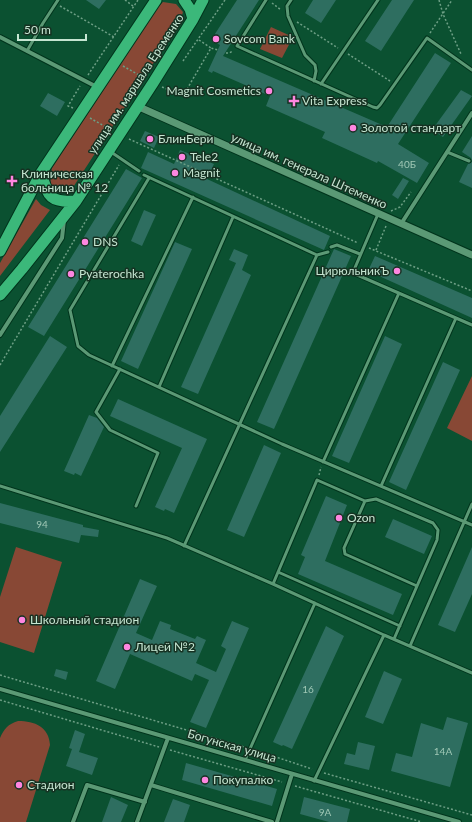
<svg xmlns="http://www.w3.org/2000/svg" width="472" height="822" font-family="Lato,sans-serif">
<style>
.green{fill:#884835}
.building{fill:#2e6e60}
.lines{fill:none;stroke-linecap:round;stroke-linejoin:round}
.service-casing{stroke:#00341c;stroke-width:5}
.minor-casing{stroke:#00341c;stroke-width:6}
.tertiary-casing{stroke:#00341c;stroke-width:9}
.trunk-casing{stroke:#00341c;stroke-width:13}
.path{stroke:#6d9f85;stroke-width:1.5;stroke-dasharray:2 2;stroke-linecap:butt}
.service{stroke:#5b9975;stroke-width:3}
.minor{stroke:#5b9975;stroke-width:4}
.tertiary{stroke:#5b9975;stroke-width:7}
.trunk{stroke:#3bb87a;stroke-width:11}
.poi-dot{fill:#fe86e0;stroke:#163122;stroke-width:1.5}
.labels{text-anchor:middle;stroke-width:3;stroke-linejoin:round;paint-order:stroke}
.number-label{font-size:10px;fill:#9fc7b5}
.poi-label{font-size:12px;fill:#c5e5d1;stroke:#163122;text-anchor:start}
.street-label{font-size:12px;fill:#c5e5d1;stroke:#163122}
</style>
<rect width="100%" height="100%" fill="#0b5131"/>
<path class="green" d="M163 2 176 4 183 12 180 22 70 192C51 195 48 184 52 168L158 7Z
M271 27 293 37 282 58 260 49Z
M36 199 41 205 50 210 0 276V263Z
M472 376V441L447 428Z
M16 547 62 562 34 653 0 642V597Z
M18 721C35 721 49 727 50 745L26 822H0V738C4 729 8 724 18 721Z"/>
<path class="building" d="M86 0H106L99 9Z
M237 0H259L223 56 387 127 435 53 451 63 398 144 429 163 417 183 378 161 377 163 322 138 325 132 266 106 270 96 213 71 212 73 208 71 220 45 211 40Z
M313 0H336L321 23 305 13Z
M392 0H414L381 51 365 41Z
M461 90 472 96 443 137 432 130Z
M48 93 65 102 57 116 40 106Z
M145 131 159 137 154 148 140 141Z
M472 136V188L459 182 468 164 472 162 471 158 462 152Z
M180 150 214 164 207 179 330 236 324 250 141 168 148 152 174 164Z
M126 169 142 178 44 336 28 327Z
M403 178 409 181 398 199 392 195Z
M144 210 156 215 142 246 131 241Z
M175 242 192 249 138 369 121 361Z
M234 249 248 255 242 270 251 275 198 394 181 387 236 263 229 260Z
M334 249 351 256 274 429 257 422Z
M375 256 472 298V318L368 271Z
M50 336 67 347 0 452V416Z
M385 336 402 344 349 463 332 456Z
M443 362 460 370 406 490 389 482Z
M118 399 207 439 174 513 165 509 164 511 155 507 182 448 110 416Z
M89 415 97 418 104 427 81 476 75 473 74 475 64 471Z
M264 445 281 453 244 537 227 530Z
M326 496 347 505 325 561 402 594 393 615 298 574 305 557 301 555Z
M0 503 83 525V527L99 530 98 537 81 535 79 543 0 523Z
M393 519 432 536 424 554 385 537Z
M472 547V594L455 632 438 625Z
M140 579 157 586 136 633 152 640 160 621 171 625 170 629 195 639 197 636 206 640 196 663 216 672 226 649 221 646 232 621 249 628 206 728 190 722 209 680 195 674 192 681 130 654 115 689 96 681Z
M326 626 344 636 292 749 283 745 282 746 273 742Z
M56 669 68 672 66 680 54 676Z
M384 671 402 679 383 724 365 717Z
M447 717 468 723 450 787 391 771 396 753 412 757 421 723 443 730Z
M75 730 85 734 79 752 98 758 92 775 66 766 72 749 69 748Z
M358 742 375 746 369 770 344 764 347 753 355 755Z
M186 763 277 789 272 806 182 780Z
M111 797 128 805 121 822H102Z
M304 797 350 809 347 822H329L300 814Z
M173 799 190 805 184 822H164Z"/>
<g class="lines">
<g class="service-casing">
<path id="service" d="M266 0 237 46 373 107 377 108 380 105 427 38 472 70
M291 0 287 6 288 16 305 55 315 65 316 71 314 81
M27 51 43 23 58 0
M321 84 378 0
M111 152 139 171
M447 152 469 161
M144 175 317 255 184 546
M149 178 70 310 78 346 89 355 282 444 472 525
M378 214 354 270 355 274 472 325
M331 247 337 245 360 254
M317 255 328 252
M112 366 193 197
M120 369 96 412 110 430 158 453 136 506
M159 387 233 217
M323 462 399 293
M0 486 167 538 273 584 384 635 472 673
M381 486 456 318
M365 501 344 548 345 554 417 586
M278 572 400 626
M273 584 317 480 365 501 376 499 433 523 438 530 437 540 394 639
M410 646 472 504
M245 760 315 603
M314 781 384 635"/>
</g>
<g class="minor-casing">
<path id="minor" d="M0 37 97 87
M401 224 472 113
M0 335 62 238 64 220
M0 689 459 822
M151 785 272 822
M73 822 87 785 145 802
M137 822 168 738
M277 822 292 774"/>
</g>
<g class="tertiary-casing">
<path id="tertiary" d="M137 106 472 255"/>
</g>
<g class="trunk-casing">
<path id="trunk" d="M184 0 190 9 193 19
M41 173C48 196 49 203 76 201
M0 251 41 173 156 0
M0 295 22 269 76 201 153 83 193 19 203 0"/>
</g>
<path class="path" d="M125 0 133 6
M439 0 443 14 461 54
M272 3 281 10
M60 6 114 37
M297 22 338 48
M430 33 452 0
M199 40 211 48
M226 53H229L233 51
M348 54 390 81
M183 61 225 0
M123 66 144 78
M88 75 138 0
M162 87 167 89
M183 96 211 48 218 50
M73 108 68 106 80 86
M90 118 111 130
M129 139 358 243
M391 211 400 207 411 192
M369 248 472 291
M376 250 386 226
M0 365 119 165
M319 475 321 467
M0 675 244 747
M0 700 159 747
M170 750 282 782
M255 750 312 769
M324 773 472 815
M295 786 422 822"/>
<use href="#service" class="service"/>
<use href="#minor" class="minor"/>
<use href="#tertiary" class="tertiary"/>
<use href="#trunk" class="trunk"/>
</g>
<g class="poi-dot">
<circle cx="216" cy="39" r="4"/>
<circle cx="269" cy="91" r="4"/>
<path d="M292 95h4v4h4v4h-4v4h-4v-4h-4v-4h4z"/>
<circle cx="353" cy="128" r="4"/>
<circle cx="150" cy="139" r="4"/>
<circle cx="182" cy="157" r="4"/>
<circle cx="175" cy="173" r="4"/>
<path d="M10 175h4v4h4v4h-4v4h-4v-4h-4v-4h4z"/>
<circle cx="85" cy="242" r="4"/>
<circle cx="397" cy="271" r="4"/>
<circle cx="71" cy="274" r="4"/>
<circle cx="339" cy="518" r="4"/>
<circle cx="22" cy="620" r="4"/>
<circle cx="127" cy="647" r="4"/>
<circle cx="205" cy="780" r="4"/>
<circle cx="19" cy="785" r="4"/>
</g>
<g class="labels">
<g class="number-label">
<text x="407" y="168">40Б</text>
<text x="42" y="528">94</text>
<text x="308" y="693">16</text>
<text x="443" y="755">14А</text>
<text x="325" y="816">9А</text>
</g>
<g class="poi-label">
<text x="224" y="43">Sovcom Bank</text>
<text x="261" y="95" text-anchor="end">Magnit Cosmetics</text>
<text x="302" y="105">Vita Express</text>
<text x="361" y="132">Золотой стандарт</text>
<text x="158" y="143">БлинБери</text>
<text x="190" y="161">Tele2</text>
<text x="183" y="177">Magnit</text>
<text x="21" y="178">Клиническая<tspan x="21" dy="14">больница № 12</tspan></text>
<text x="93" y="246">DNS</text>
<text x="389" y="275" text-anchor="end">ЦирюльникЪ</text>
<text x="79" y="278">Pyaterochka</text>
<text x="347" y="522">Ozon</text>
<text x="30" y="624">Школьный стадион</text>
<text x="135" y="651">Лицей №2</text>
<text x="213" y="784">Покупалко</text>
<text x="27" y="789">Стадион</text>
</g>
<g class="street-label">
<text transform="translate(136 84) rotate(-57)" y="4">улица им. маршала Еременко</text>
<text transform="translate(309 171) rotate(24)" y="4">улица им. генерала Штеменко</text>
<text transform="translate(232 746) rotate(16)" y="4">Богунская улица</text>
</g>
</g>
<path d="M18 34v6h68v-6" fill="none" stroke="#c5e5d1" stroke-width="2"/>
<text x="24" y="34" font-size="12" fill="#c5e5d1" stroke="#163122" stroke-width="3" paint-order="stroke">50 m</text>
</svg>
